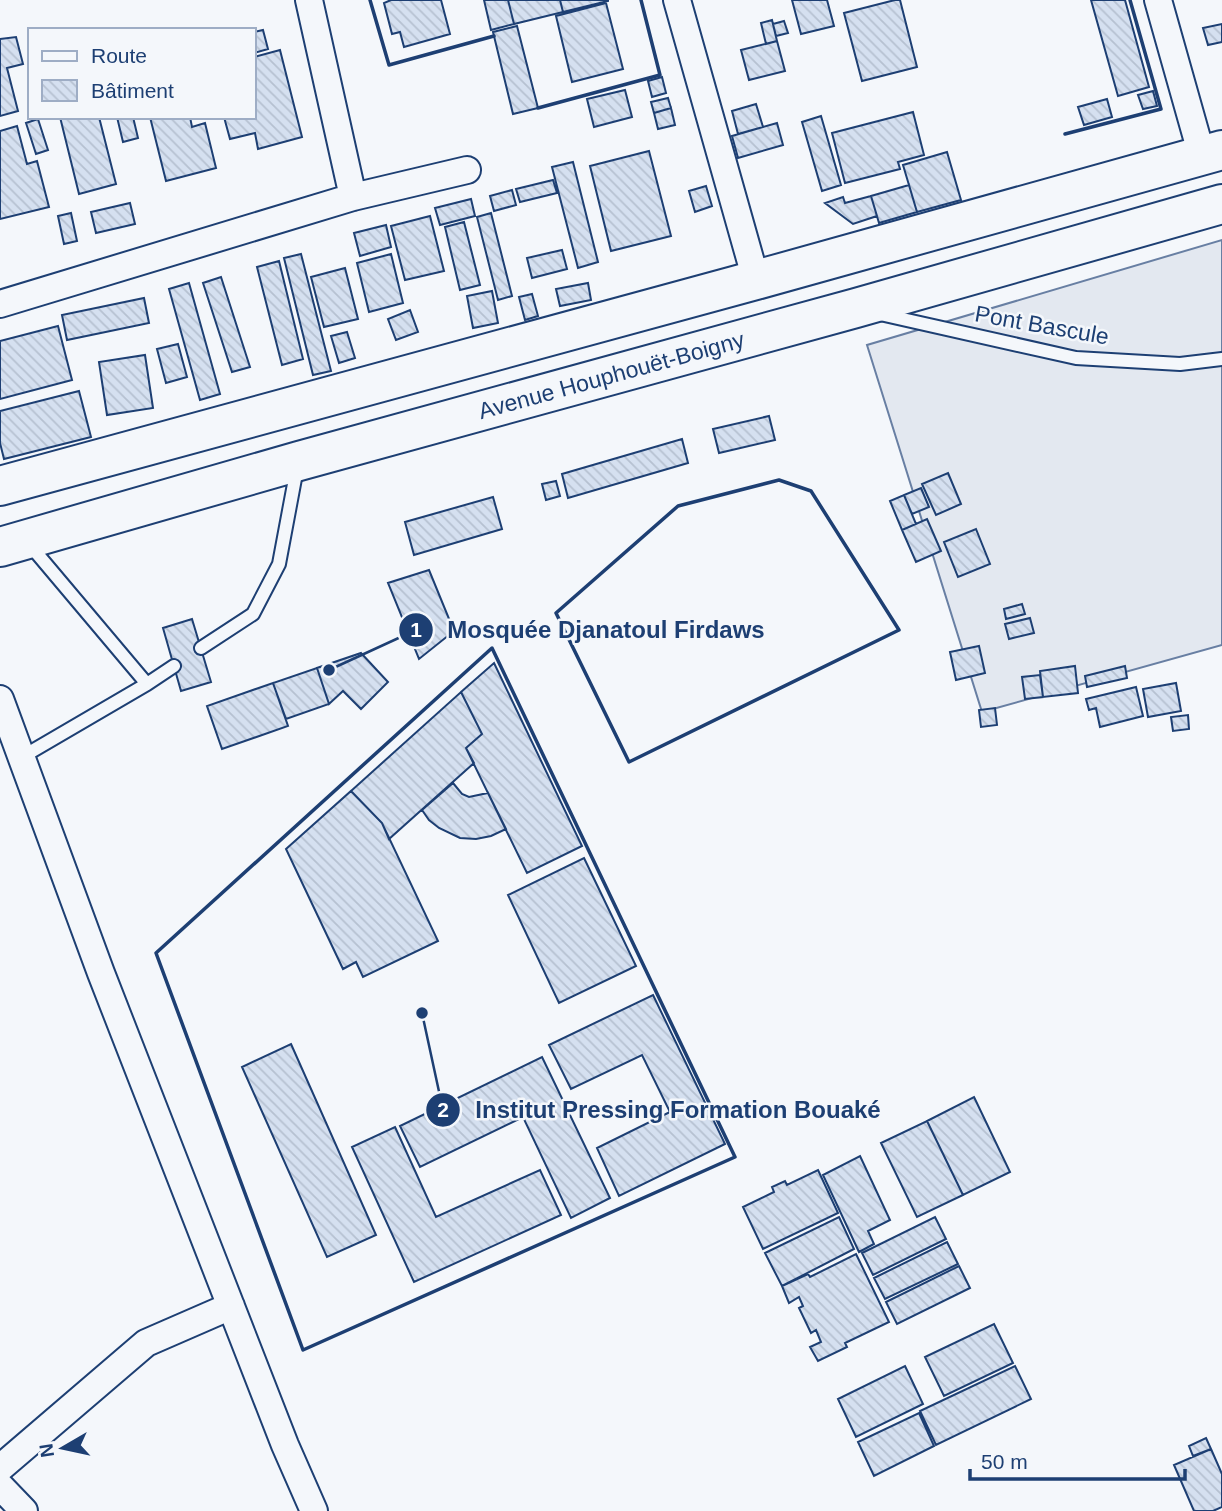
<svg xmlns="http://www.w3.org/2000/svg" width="1222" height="1511" font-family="Arial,sans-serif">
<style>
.parking{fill:#e3e8f0;stroke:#687fa3;stroke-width:2}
.building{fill:url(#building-back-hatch);stroke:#1d3f73;stroke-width:2}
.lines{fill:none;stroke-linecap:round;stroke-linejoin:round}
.service-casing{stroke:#1d3f73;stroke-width:16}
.minor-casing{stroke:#1d3f73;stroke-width:30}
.trunk-casing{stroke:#1d3f73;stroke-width:42}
.service{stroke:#f4f7fb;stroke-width:12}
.minor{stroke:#f4f7fb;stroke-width:26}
.trunk{stroke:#f4f7fb;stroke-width:38}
.wall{stroke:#1d3f73;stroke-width:3.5}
.labels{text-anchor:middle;stroke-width:5;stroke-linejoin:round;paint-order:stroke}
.street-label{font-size:23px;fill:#1d3f73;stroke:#f4f7fb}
.leader{fill:none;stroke:#1d3f73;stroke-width:2.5}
.callout-dot{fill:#1d3f73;stroke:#f4f7fb;stroke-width:2.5}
.mark-label{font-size:21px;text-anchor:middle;font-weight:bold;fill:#fff}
.callout-label{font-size:24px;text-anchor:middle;font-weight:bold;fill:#1d3f73;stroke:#f4f7fb;stroke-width:5;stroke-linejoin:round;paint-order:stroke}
</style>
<defs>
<pattern id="building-back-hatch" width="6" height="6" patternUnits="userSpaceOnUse" patternTransform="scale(1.75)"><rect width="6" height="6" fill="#d5e0f0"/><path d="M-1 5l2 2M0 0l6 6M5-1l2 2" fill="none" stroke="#b6c1d1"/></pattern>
</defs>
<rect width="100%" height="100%" fill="#f4f7fb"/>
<path class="parking" d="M1222 240V645L982 712 867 345Z"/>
<path class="building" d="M441 0 450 34 404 47 400 32 392 34 384 3 391 0Z
M484 0H508L514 24 491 30Z
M508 0H560L563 12 514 24Z
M560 0H608V1L563 12Z
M792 0H827L834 26 801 34Z
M895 0H900L917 67 862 81 844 13Z
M1091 0H1125L1149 87 1118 96Z
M606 3 623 69 572 82 556 16Z
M772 20 777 41 766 44 761 23Z
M784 21 788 33 776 36 773 24Z
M1222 24V42L1208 45 1203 28Z
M517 26 538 108 513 114 493 32Z
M263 30 268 49 254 53V32Z
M16 37 23 64 7 68 18 111 0 116V39Z
M777 41 785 71 749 80 741 50Z
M280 50 302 137 258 149 255 133 230 139 224 117H254V57Z
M662 77 666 93 652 97 648 81Z
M625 90 632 117 594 127 587 99Z
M1153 91 1157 106 1143 109 1138 95Z
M668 98 671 108 654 113 651 102Z
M1107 99 1112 117 1084 125 1078 107Z
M756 104 763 127 738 134 732 111Z
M671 108 675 125 658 129 654 113Z
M913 112 924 155 898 162 900 169 845 183 832 133Z
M821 116 841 185 822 191 802 122Z
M60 117H99L116 184 79 194Z
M117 117H133L138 138 123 142Z
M150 117H190L192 127 205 123 216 168 166 181Z
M38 119 48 150 36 154 26 123Z
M777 123 783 145 738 158 732 136Z
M17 126 27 164 37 161 49 207 0 219V131Z
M649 151 671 236 611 251 590 166Z
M947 152 961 200 917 212 903 165Z
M573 162 598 262 578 268 552 167Z
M553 180 557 193 520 202 516 189Z
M909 185 917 212 879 223 871 196Z
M706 186 712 206 695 212 689 191Z
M512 190 516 205 494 211 490 196Z
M871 196 877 216 853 224 825 203 843 197 845 203Z
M471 199 475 216 440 225 435 208Z
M130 203 135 224 96 233 91 212Z
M71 213 77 241 64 244 58 216Z
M491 213 512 296 498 300 477 217Z
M430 216 444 271 405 280 391 226Z
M464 222 480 285 460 290 445 227Z
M386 225 391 247 360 256 354 233Z
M562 250 567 269 532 278 527 258Z
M301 254 331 371 313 375 284 258Z
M391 254 403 303 369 312 357 263Z
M279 261 303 359 282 365 257 267Z
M345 268 358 319 324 327 311 277Z
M221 277 250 367 232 372 203 283Z
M189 283 220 394 200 400 169 289Z
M588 283 591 300 560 306 556 289Z
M492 291 498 323 473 328 467 296Z
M532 294 538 316 525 320 519 297Z
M144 298 149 323 67 340 62 315Z
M410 310 418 332 396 340 388 319Z
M58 326 72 380 0 399V341Z
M347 332 355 358 339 363 331 336Z
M178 344 187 377 166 383 157 349Z
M145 355 153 408 107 415 99 362Z
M79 391 91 437 4 459 0 443V411Z
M769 416 775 440 719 453 713 429Z
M682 439 688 463 568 498 562 474Z
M948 473 961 504 936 515 922 484Z
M556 481 560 496 546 500 542 484Z
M921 488 929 507 912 514 904 495Z
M904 495 916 524 902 530 890 501Z
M493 497 502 529 414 555 405 522Z
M927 519 941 551 916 562 902 530Z
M976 529 990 564 958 577 944 542Z
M429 570 454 631 419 659 388 583Z
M1022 604 1025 614 1006 619 1004 609Z
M1030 618 1034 633 1009 639 1005 624Z
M192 619 211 682 181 691 163 628Z
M979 646 985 673 956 680 950 652Z
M361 653 388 682 361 709 343 691 329 704 317 668Z
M494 663 582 846 527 873 466 748 482 734 461 692Z
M1075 666 1078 693 1043 697 1040 671Z
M1125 666 1127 678 1087 687 1085 676Z
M317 668 329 704 286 719 273 683Z
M1040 675 1043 697 1025 699 1022 677Z
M273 683 288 726 222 749 207 706Z
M1176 683 1181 711 1148 717 1143 689Z
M1136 687 1143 716 1100 727 1096 708 1089 710 1086 699Z
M461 692 482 734 466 748 474 763 389 839 382 823 351 791Z
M995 708 997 725 981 727 979 710Z
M1188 715 1189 729 1173 731 1171 717Z
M453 783 462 794 469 797 488 793 506 829 491 836 476 839 460 838 439 828 429 820 422 810Z
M351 791 382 823 438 941 363 977 356 962 343 969 286 849Z
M584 858 636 966 559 1003 508 895Z
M653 995 725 1144 619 1196 597 1148 670 1112 642 1055 571 1089 549 1045Z
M291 1044 376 1235 327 1257 242 1067Z
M542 1057 610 1198 571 1218 523 1117 420 1167 400 1126Z
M974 1097 1010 1172 963 1195 927 1121Z
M927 1121 963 1195 917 1217 881 1143Z
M395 1127 436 1217 540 1170 561 1215 414 1282 352 1147Z
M860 1156 890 1220 868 1231 874 1244 859 1252 823 1175Z
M818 1170 838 1213 763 1249 743 1207 774 1192 772 1187 785 1181 787 1185Z
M839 1217 854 1249 782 1286 765 1253Z
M935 1217 946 1239 873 1275 862 1253Z
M947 1242 958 1264 885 1299 874 1278Z
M856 1254 889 1322 845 1343 847 1347 818 1361 810 1347 821 1342 816 1330 811 1333 799 1308 803 1306 799 1297 789 1303 782 1286 808 1274 810 1277Z
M959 1266 970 1288 897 1324 886 1302Z
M994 1324 1013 1363 944 1396 925 1357Z
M905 1366 923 1404 856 1437 838 1399Z
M1015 1366 1031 1399 936 1445 920 1411Z
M919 1413 934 1446 874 1476 858 1442Z
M1206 1438 1211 1449 1193 1456 1189 1446Z
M1211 1449 1222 1474V1507L1213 1511H1194L1174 1465Z"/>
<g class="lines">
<g class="service-casing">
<path id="service" d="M880 314 1076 358 1180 364 1222 359
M29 544 147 684 174 666
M201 648 253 614 279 564 297 468
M22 757 147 684"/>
</g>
<g class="minor-casing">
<path id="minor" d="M309 0 353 197
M677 0 756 280
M1158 0 1202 156
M0 304 353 197 467 170
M0 699 101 973 285 1445 314 1511
M0 1468 146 1343 231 1306
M0 1486 24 1511"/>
</g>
<g class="trunk-casing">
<g id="trunk">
<path d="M0 486 756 280 1222 150"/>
<path id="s1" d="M0 547 299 461 856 308 1222 204"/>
</g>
</g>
<use href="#service" class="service"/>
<use href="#minor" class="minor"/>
<use href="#trunk" class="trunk"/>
<path class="wall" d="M370 0 389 65 494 36
M538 108 660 75 641 0
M1065 134 1161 109 1130 0
M779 480 811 491 899 630 629 762 556 613 678 506Z
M492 648 735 1157 303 1350 156 953Z"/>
</g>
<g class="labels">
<g class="street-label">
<text transform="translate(1042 325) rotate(10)" y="8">Pont Bascule</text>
<text dy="8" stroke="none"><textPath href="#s1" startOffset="635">Avenue Houphouët-Boigny</textPath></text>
</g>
</g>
<path class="leader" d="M329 670L416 630M422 1013L443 1110"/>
<g class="callout-dot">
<circle cx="329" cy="670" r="7"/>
<circle cx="422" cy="1013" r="7"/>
<circle cx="416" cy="630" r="18"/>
<circle cx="443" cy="1110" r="18"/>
</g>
<g class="mark-label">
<text x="416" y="637">1</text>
<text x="443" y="1117">2</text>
</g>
<g class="callout-label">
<text x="606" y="638">Mosquée Djanatoul Firdaws</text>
<text x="678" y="1118">Institut Pressing Formation Bouaké</text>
</g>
<rect x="28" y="28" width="228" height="91" fill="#f4f7fb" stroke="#9eadc5" stroke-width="2"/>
<rect x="42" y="51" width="35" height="10" fill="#f4f7fb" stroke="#9eadc5" stroke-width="2"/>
<text x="91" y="63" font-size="21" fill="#1d3f73">Route</text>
<rect x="42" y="80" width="35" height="21" fill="url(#building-back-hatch)" stroke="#9eadc5" stroke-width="2"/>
<text x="91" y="98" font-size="21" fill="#1d3f73">Bâtiment</text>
<g transform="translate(63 1448) rotate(261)" stroke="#f4f7fb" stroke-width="5" paint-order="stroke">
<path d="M0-5L12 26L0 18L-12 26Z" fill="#1d3f73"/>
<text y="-10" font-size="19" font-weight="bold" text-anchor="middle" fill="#1d3f73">N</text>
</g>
<path d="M970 1469v10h215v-10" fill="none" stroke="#1d3f73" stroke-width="3.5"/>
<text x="981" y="1469" font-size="21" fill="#1d3f73" stroke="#f4f7fb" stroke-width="5" paint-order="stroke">50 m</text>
</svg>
